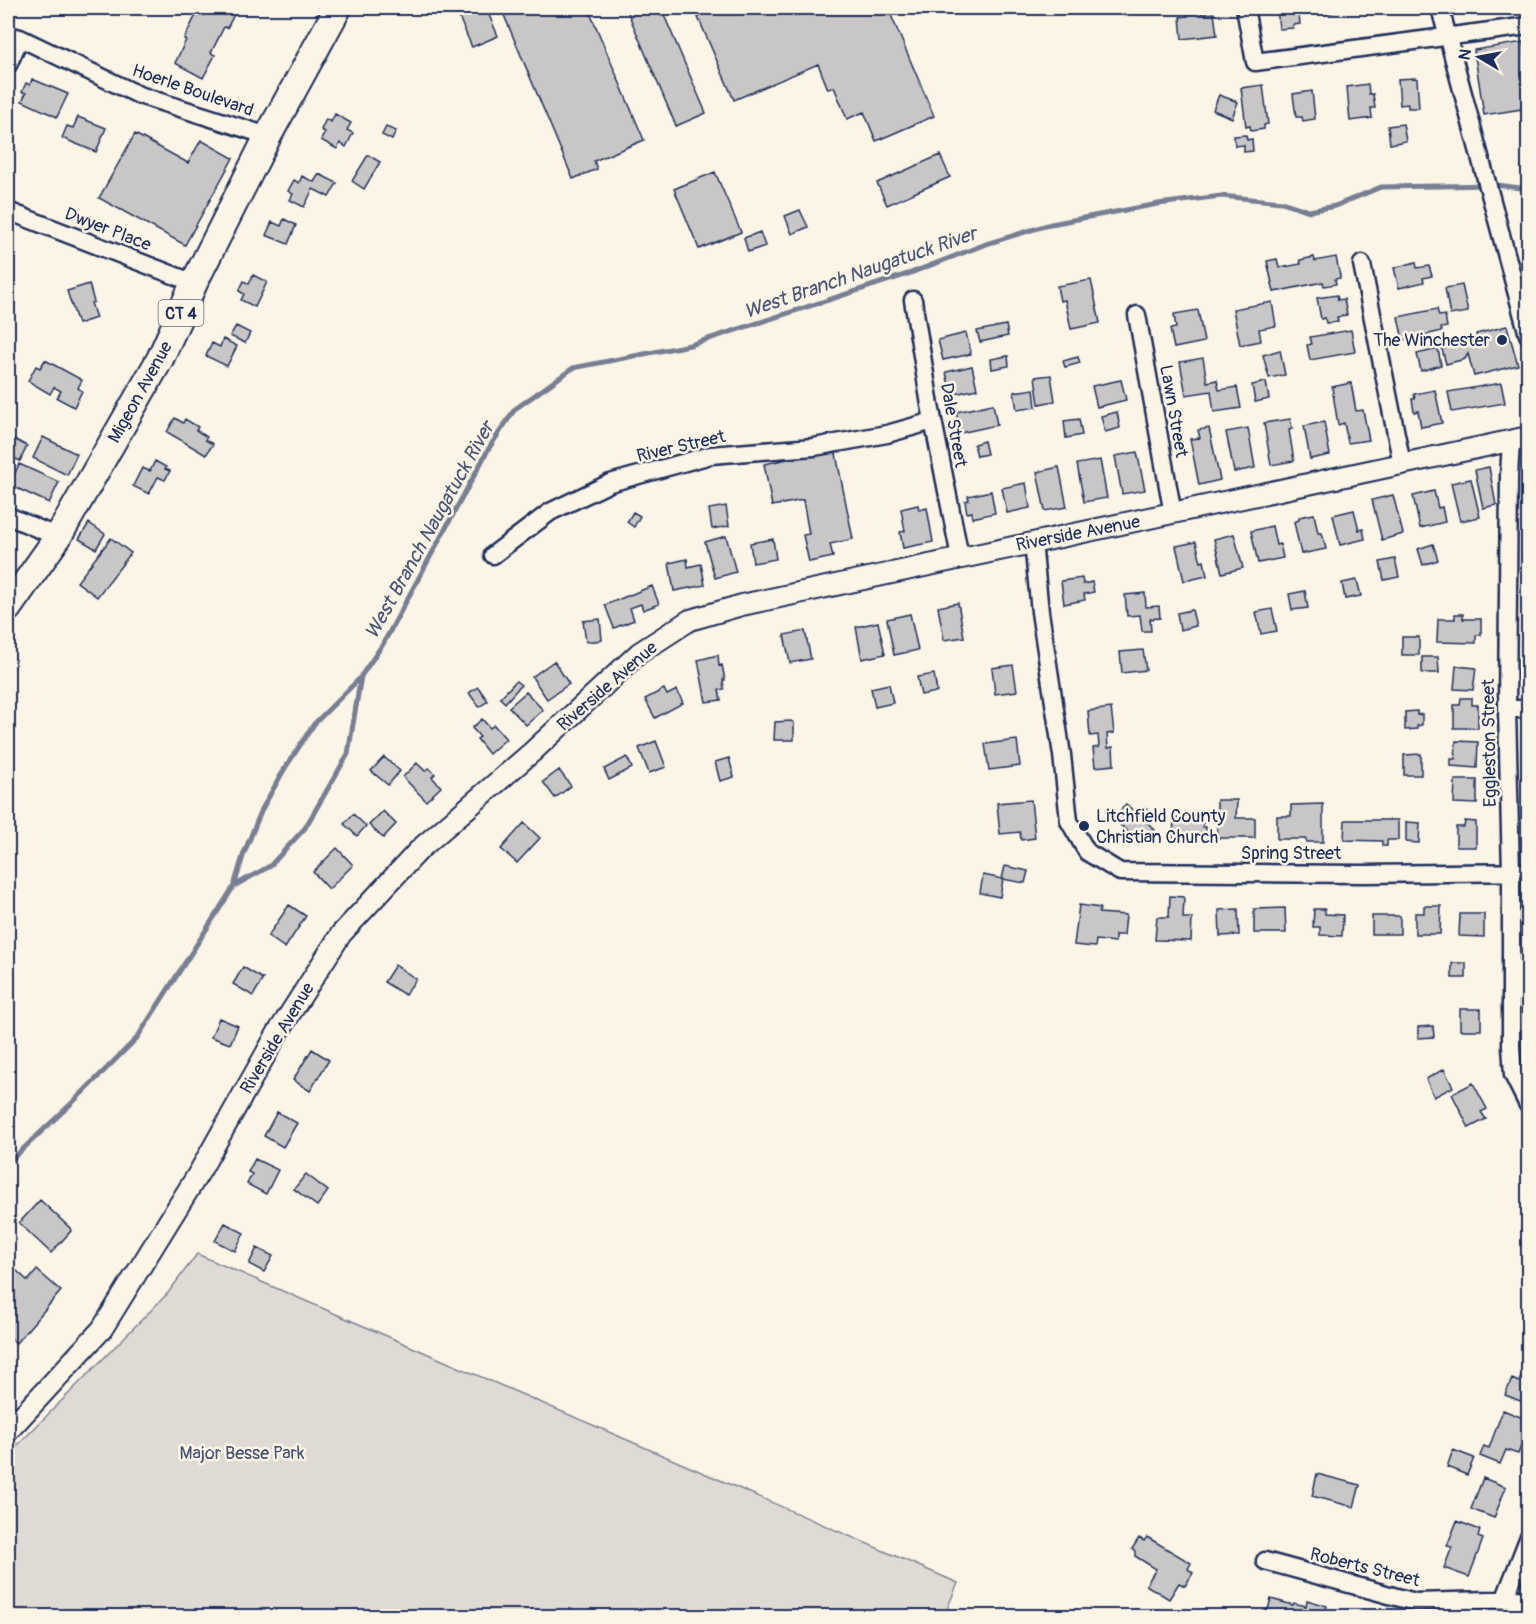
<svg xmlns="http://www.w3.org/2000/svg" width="1536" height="1624" font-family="Pangolin,sans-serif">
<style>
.green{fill:#dfdbd4;stroke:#7d8599;stroke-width:1.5}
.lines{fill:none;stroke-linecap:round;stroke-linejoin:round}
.stream{stroke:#767f94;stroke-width:5}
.building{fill:#c8c7c6;stroke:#1b2f5e;stroke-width:1.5}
.minor-casing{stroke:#1b2f5e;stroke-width:21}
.tertiary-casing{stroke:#1b2f5e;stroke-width:24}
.primary-casing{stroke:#1b2f5e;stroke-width:30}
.minor{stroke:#fcf5e5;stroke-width:16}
.tertiary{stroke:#fcf5e5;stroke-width:20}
.primary{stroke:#fcf5e5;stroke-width:26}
.poi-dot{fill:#1b2f5e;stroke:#fcf5e5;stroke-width:2}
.labels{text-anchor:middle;stroke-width:5;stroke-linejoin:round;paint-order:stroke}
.shield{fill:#fcf5e5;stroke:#5e6a86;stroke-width:1.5}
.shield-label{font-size:16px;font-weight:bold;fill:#1b2f5e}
.street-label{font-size:18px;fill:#1b2f5e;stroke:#fcf5e5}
.poi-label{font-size:18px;fill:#1b2f5e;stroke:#fcf5e5;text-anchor:end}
.park-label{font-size:18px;fill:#425176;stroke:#fcf5e5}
.water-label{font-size:20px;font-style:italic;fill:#485779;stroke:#fcf5e5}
</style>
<rect width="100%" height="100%" fill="#fcf5e5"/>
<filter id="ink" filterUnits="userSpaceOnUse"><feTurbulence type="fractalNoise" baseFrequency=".0167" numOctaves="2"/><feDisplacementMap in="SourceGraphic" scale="12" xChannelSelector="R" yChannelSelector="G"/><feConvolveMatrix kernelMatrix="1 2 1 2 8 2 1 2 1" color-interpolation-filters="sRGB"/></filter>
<g filter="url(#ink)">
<path class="green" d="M197 1254 958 1583 944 1616H8V1455L168 1293Z"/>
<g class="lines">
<path class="stream" d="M234 886 244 853 262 809 285 768 314 724 360 678
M8 1163 73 1102 137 1038 234 886 270 866 305 828 348 754 361 676 383 644 489 448 515 409 573 368 690 345 908 274 986 244 1051 224 1158 204 1221 196 1282 202 1309 211 1335 206 1381 187 1497 185 1528 189"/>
</g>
<path class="building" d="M203 8H234L237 9 227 28 224 27 211 53 215 55 203 78 175 63 186 40 184 39 197 13 200 14Z
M455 8H486L498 36 472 47Z
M501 8H588L644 140 594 161 597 169 573 179Z
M626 8H661L706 113 676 126Z
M694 8H888L934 116 876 141 864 112 847 119 834 87 828 89 818 64 734 100Z
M1277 8H1298L1300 24 1293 25V28L1279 29Z
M1323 8H1346V10L1324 14Z
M1201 12V14L1214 13 1217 35 1182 39 1180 17 1188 16V13Z
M1523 42 1528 81V108L1484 115 1474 50Z
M1415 78 1417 79 1419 108H1408V104L1400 105 1398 79Z
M32 79 68 94 57 117 22 101 26 93 22 92 26 83 30 85Z
M1368 84 1369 94H1373L1375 108H1371L1372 118 1350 121 1347 87Z
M1263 85 1268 124 1264 125V129L1251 131 1250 126 1246 127 1241 88Z
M1312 91 1315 119 1303 121 1302 117H1296L1293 94Z
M1219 95 1238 102 1232 118 1213 110Z
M335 114 351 123 347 130 353 133 346 147 340 143 337 149 321 140 325 132 321 130 326 119 331 122Z
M78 117 106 128 96 152 62 138 67 126 73 128Z
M1403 124 1406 141 1390 144 1388 126Z
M386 127 396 131 392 140 382 135Z
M135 134 188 163 201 140 233 158 185 245 99 198Z
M1246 135 1247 140 1252 139 1253 151 1244 152V145L1235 146 1234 136Z
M368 155 380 162 364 189 352 181Z
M940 155 950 177 887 205 877 183Z
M715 172 741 232 699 249 674 189Z
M319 174 337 183 329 197 313 189 304 207 290 200 293 194 288 191 294 180 299 183 302 176 314 182Z
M800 210 808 227 792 234 785 216Z
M284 219 296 225 288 244 266 235 272 222 281 226Z
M760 232 765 246 748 252 744 238Z
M1314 257 1315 261 1336 257 1340 276V278L1335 279 1336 284 1324 286 1323 282 1274 292 1267 261 1277 259 1279 268 1301 264 1300 260Z
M1416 262 1417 268 1429 266 1432 276 1423 278 1424 282 1399 288 1394 268Z
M253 275 267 282 255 307 241 300 244 294 239 291 244 281 249 284Z
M1091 280 1100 323 1071 329 1065 300 1060 301 1057 286Z
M89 284 94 302 91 303 96 318 78 324 67 291Z
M1462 285 1468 312 1450 315 1445 288Z
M1337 295 1338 300 1344 299 1347 315 1337 317 1338 322 1326 323 1325 318 1321 319 1317 298Z
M1272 302 1276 326 1259 329 1261 341 1240 345 1233 309Z
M1437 309 1439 316 1445 315 1447 327 1441 328 1442 331 1403 340 1398 317Z
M1198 310 1204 342 1174 348 1170 329 1176 328 1174 314Z
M1006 325 1008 336 980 342 977 331Z
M236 326 250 333 245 343 230 336Z
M1507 326 1518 365 1474 376 1468 354 1465 359 1446 364 1442 349 1477 339 1476 334Z
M1351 330 1355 352 1310 360 1307 345 1312 344 1310 337Z
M966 333 971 354 943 360 938 340Z
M223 339 237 346 227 366 206 356 212 343 220 347Z
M1438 349 1441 365 1421 371 1417 354Z
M1280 350 1285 375 1269 378 1263 355Z
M1008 356 1009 366 992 369 991 359Z
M1078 357 1080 363 1065 367 1063 361Z
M1203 358 1207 382 1217 380 1219 390 1237 387 1241 408 1214 412 1211 391 1186 395 1180 362Z
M45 360 82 380 78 388 82 391 74 407 57 398 61 391 54 387 50 394 28 381 36 366 40 368Z
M972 366 977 389 951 395 946 372Z
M1051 375 1055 401 1039 404 1035 377Z
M1121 380 1126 400 1097 407 1092 386Z
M1266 382 1269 399 1255 402 1252 385Z
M1351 383 1356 411 1363 410 1369 440 1348 443 1344 423 1338 425 1332 387Z
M1501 383 1505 403 1452 412 1448 392Z
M1034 389 1036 407 1017 410 1014 392Z
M1435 390 1442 423 1421 427 1418 411 1414 412 1412 399H1415L1414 394Z
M993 404 997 425 960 433 956 412Z
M1117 412 1120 428 1105 432 1101 416Z
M175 418 183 423 185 419 198 427 196 430 207 437 205 440 213 444 206 455 167 432Z
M1079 419 1082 435 1066 438 1064 421Z
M1290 419 1292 429 1289 430 1294 461 1271 465 1264 423Z
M1324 422 1330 455 1310 459 1304 426Z
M1209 428 1220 480 1199 485 1190 439 1200 438 1198 430Z
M1248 428 1255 468 1234 472 1226 432Z
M43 437 77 454 67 475 33 458Z
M12 438 27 446 20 461 8 455V446Z
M984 441 987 454 977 456 974 444Z
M835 449 853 539 830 544 833 557 809 562 803 535 809 534 803 500 772 506 764 464Z
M1137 452 1145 490 1122 494 1115 456Z
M1100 460 1107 498 1084 502 1077 464Z
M155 461 166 467 165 469 170 471 165 480 158 477 149 494 133 486 142 468 150 471Z
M19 464 59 482 49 503 10 485Z
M1059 467 1067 507 1045 511 1037 472Z
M1489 467 1496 505 1483 508 1475 470Z
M1471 479 1480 517 1460 521 1451 483Z
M1026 483 1030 508 1007 513 1002 488Z
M991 491 995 513 972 518V512L967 513 965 501 969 500 968 496Z
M1434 491 1438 508 1442 507 1445 522 1420 528 1413 496Z
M1393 495 1403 534 1382 540 1372 500Z
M918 505 919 510 927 508 933 542 903 548 900 532 905 531 901 509Z
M726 506 729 526 712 529 709 509Z
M1354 510 1359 530 1363 529 1365 539 1340 545 1333 515Z
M633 512 640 516 634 527 627 522Z
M1314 514 1318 533H1322L1326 549 1301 554 1294 522 1299 520V517Z
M89 523 105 534 96 549 79 539Z
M1272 526 1276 545 1280 544 1283 558 1258 563 1251 531Z
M1234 534 1243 568 1222 573 1214 539Z
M726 536 736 572 715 578 705 542Z
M111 538 131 553 97 597 77 582Z
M773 539 776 559 753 563 750 543Z
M1196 542 1201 562 1204 561 1207 576 1184 581 1176 546Z
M1433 544 1438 560 1423 565 1418 549Z
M687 559 688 567 701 564 705 585 674 591 669 563Z
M1395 559 1399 577 1384 580 1380 562Z
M1082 578 1083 584 1092 582 1094 592 1084 594 1085 600 1064 604 1061 581Z
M1357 580 1361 596 1345 599 1342 583Z
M652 586 659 604 643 610 641 604 630 608 634 620 614 628 605 605Z
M1305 591 1308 608 1292 610 1289 594Z
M1145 593 1146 607 1159 606 1160 618 1150 619 1151 631H1142L1140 615 1127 616 1125 595Z
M958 603 964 637 944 640 938 607Z
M1272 609 1277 631 1261 634 1256 612Z
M1192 610 1196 626 1180 630 1177 613Z
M910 614 918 650 894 655 887 619Z
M1455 614H1463V619H1481V635H1476V643L1437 642 1438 619H1455Z
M600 619 602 640 586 642 583 621Z
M878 622 885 654 862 659 856 627Z
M805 631 811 659 790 663 784 635Z
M1402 637H1419V655H1402Z
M1143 650 1146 670 1122 673 1120 652Z
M718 655 719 666 722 665 725 680H723L724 689 719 690 721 700 706 702 698 660Z
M1422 657H1438L1439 673H1422Z
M554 661 569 684 547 699 532 677Z
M1013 665 1017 691 995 694 992 668Z
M1456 666 1476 668 1473 690 1454 689Z
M934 674 937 692 921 695 917 677Z
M516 681 521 685 505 703 500 698Z
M889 684 893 703 875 707 871 688Z
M478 687 488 701 479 707 469 693Z
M664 689 667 695 677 690 683 703 655 718 645 699Z
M526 692 543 710 526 725 509 707Z
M1461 698H1472V705H1478V728H1454V705H1460Z
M1111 708 1114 733 1107 734 1108 748 1113 747 1114 765 1095 767 1093 748 1099 747 1098 735 1090 736 1088 711Z
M1417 711V715L1422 714V725L1417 726V729L1405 730V712Z
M482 719 490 728 494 725 506 739 489 754 477 739 480 737 472 728Z
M791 721 794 723V740H774L775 722Z
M1017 740 1020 766 989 770 985 744Z
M656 741 666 767 649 773 639 748Z
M1456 741 1478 742 1477 768 1451 766V759H1455Z
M1421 754V775H1404V755Z
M384 757 400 771 388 785 371 771Z
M627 757 632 768 609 780 604 769Z
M729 758 734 777 720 781 715 762Z
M417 763 425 771 429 768 435 774 432 777 441 787 426 801 403 777Z
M559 770 571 786 555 798 543 782Z
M1455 780H1477V804L1454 803Z
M1031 800 1035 838 1021 840 1020 832 1000 834 997 803Z
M1217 800H1237L1236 818H1255V838H1217Z
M1126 804 1137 814 1144 807 1153 815 1147 822 1155 830 1144 843 1135 834 1133 836 1113 819Z
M1323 804V842H1307L1305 839H1277V816H1291V805Z
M383 811 396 824 383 838 369 825Z
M353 814 366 826 357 836 344 824Z
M1174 818 1203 819V827H1206L1205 840 1173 839Z
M1345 820H1398V840H1387V846H1382V841L1344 840Z
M1465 821 1476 822V847H1456V827H1464Z
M1406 822 1420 823 1419 843 1406 842Z
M524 823 540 838 517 863 501 849Z
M337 848 353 865 329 889 313 872Z
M1005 866 1028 871 1025 883 1002 879Z
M983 875 1003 879 1000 897 980 893Z
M1170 896 1184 897 1183 918H1192L1191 941 1155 940 1157 917H1169Z
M289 905 306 916 285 948 268 936Z
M1079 905 1100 908 1099 913 1126 915 1124 935H1115V942L1096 940 1095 947 1074 945Z
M1424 906H1441L1440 934H1415V913H1424Z
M1285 908 1286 933H1254V909Z
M1238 909 1239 935 1220 936 1219 910Z
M1314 909H1325V914L1343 915 1342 936 1320 935V927H1313Z
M1460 914H1484V937L1459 936Z
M1372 916H1400V934H1372Z
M1452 963H1466V978H1452Z
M395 965 416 979 405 995 384 982Z
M243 967 263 979 253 996 233 984Z
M1460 1009H1481V1030H1460Z
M219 1018 238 1026 230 1044 211 1037Z
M1433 1026 1434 1037 1418 1038V1027Z
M312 1049 329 1060 310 1091 293 1080Z
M1444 1069 1453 1087 1434 1097 1426 1079Z
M1473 1083 1487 1109 1481 1112 1486 1119 1469 1128 1452 1094Z
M277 1112 297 1123 283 1147 264 1136Z
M255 1159 278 1170 266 1194 247 1184 252 1174 248 1172Z
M306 1174 328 1191 317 1206 294 1189Z
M40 1200 70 1228 71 1231 51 1253 19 1223Z
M225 1223 244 1233 235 1251 215 1241Z
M257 1248 273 1256 264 1272 249 1264Z
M8 1263 28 1281 37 1270 61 1291 16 1343 8 1336Z
M1528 1358V1404L1505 1395 1512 1379 1519 1382Z
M1503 1410 1528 1420V1427L1518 1454 1506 1450 1500 1464 1480 1456 1484 1446 1489 1448Z
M1453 1450 1474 1458 1467 1475 1447 1467Z
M1317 1474 1360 1485 1354 1507 1312 1496Z
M1483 1478 1506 1487 1494 1518 1471 1509Z
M1457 1521 1480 1530 1478 1537 1483 1539 1469 1577 1444 1568 1452 1547 1447 1546Z
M1147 1537 1191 1563 1188 1569 1193 1573 1185 1586 1179 1583 1169 1599 1146 1585 1156 1569 1135 1556V1551L1132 1549 1139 1538 1144 1541Z
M1271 1599 1293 1605 1294 1603 1306 1606 1307 1600 1327 1606 1324 1616H1266Z"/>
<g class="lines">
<g class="minor-casing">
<path id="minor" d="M1245 8 1255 62 1528 26
M1440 8 1528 335
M8 35 20 38 139 95 268 136
M8 65 20 38
M8 211 194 283
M1362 264 1402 464
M913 300 930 405 960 557
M1137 315 1173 514
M1511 441 1509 476 1507 709 1511 873V1046L1513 1075 1528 1105
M8 516 58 537
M1033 542 1040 612 1062 755 1069 821 1087 852 1120 872 1365 874 1528 872
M493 555 550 512 610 483 711 455 814 447 887 434 933 421
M1507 709H1528
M1265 1561 1415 1602 1528 1599
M1505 1598 1528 1539"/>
</g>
<g class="tertiary-casing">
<path id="tertiary" d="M8 1431 102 1329 200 1171 277 1034 341 934 421 848 531 753 639 653 690 620 742 605 1528 437"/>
</g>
<g class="primary-casing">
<path id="primary" d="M8 608 58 537 160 359 194 283 268 136 338 8"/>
</g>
<use href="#minor" class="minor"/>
<use href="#tertiary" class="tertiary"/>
<use href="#primary" class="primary"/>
</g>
</g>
<g class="poi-dot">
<circle cx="1502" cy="340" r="6"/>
<circle cx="1084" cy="826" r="6"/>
</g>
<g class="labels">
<rect class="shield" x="158.5" y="300" width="45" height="26" rx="4.5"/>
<g class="shield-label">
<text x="181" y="319">CT 4</text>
</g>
<g class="street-label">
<text transform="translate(193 90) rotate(19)" y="6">Hoerle Boulevard</text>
<text transform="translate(108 229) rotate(21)" y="6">Dwyer Place</text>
<text transform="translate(140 392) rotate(-61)" y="6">Migeon Avenue</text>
<text transform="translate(1174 411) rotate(80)" y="6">Lawn Street</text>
<text transform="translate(954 425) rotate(80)" y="6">Dale Street</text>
<text transform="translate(681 446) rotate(-13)" y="6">River Street</text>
<text transform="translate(1078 533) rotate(-11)" y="6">Riverside Avenue</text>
<text transform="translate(607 686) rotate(-41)" y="6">Riverside Avenue</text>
<text transform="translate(1489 743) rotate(-91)" y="6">Eggleston Street</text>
<text x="1291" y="859">Spring Street</text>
<text transform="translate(277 1038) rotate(-59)" y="6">Riverside Avenue</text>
<text transform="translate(1365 1567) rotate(14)" y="6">Roberts Street</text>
</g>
<g class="poi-label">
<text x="1490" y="346">The Winchester</text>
<text x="1096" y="822" text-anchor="start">Litchfield County<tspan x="1096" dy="21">Christian Church</tspan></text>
</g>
<g class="park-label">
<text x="242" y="1459">Major Besse Park</text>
</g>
<g class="water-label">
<text transform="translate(860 272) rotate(-19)" y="7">West Branch Naugatuck River</text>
<text transform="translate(429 530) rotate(-61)" y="7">West Branch Naugatuck River</text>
</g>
</g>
<rect width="1536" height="1624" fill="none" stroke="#fcf5e5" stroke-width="30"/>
<rect x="15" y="15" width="1506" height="1594" fill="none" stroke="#1b2f5e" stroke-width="2" filter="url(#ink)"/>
<g transform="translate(1479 57) rotate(280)" stroke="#fcf5e5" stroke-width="4.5" paint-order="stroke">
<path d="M0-4.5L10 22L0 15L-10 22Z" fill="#1b2f5e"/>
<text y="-9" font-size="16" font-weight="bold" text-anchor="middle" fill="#1b2f5e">N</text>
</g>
</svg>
